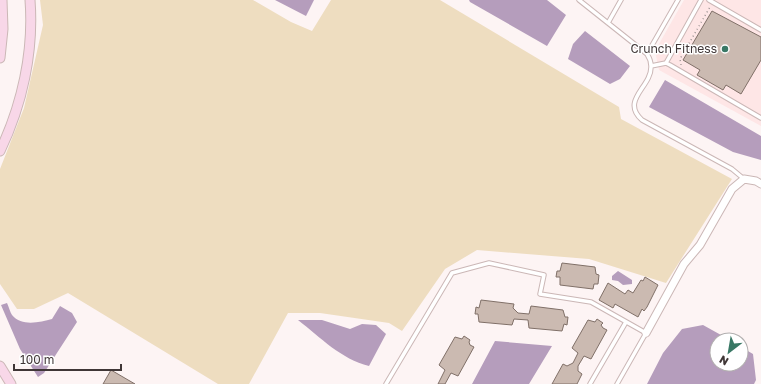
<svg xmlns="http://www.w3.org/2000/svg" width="761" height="384" font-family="'Golos Text',sans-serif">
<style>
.built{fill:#fee6e6}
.green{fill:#eeddc0}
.water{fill:#b59dbc}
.building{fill:#cbbab1;stroke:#807068}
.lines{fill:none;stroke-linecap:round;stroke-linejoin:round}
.service-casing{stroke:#cbb7b6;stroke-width:5.5}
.minor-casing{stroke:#cbb7b6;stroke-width:9}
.secondary-casing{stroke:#cbb7b6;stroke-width:11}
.path{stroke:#a19898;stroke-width:1.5;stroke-dasharray:1 3;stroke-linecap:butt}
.service{stroke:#fff;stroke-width:3.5}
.minor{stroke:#fff;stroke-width:7}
.secondary{stroke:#f8d7e8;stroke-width:9}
.poi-dot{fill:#397865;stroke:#fff;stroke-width:1.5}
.labels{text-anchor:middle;stroke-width:3;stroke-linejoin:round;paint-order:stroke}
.poi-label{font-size:12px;fill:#3f3636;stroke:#fff;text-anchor:end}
</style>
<rect width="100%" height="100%" fill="#fdf4f4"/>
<path class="built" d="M684 0H761V126L659 70 655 51Z"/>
<path class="green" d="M40 0H253L291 22 312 31 331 0H440L619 107 621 119 732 179 666 283 589 259 477 250 445 269 402 331 389 323 320 313H288L249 384H218L68 293 34 309H17L0 284V169L24 108 43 25Z"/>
<path class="water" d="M275 0H314L306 16Z
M469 0H547L566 15 547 46 470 2Z
M585 31 630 66 620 79 610 84 568 59 573 44Z
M665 80 761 136V160L733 152 649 107Z
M618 271 632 280V284L623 285 618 281 612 280V276Z
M7 303C9 307 10 312 12 315 22 327 40 322 52 319L60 306 72 313 77 322 44 373 38 377 20 349 1 305Z
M298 320H322L350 329 362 324 376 325 386 334 369 366C341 359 321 338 298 320Z
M703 325 730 340H717V364H741V347L753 354 756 380 754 384H647L663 353 682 329Z
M495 341 552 346 529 384H472Z"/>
<path class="building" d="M712 11 761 37V60L741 94 726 85 723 90 697 75 700 70 683 60Z
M562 263 595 267 596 274 599 275 598 284H594L593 289 560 285V277H556L557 271H560Z
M645 277 658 285 647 307 644 311 642 309 638 317 615 304 613 308 599 300 608 283 625 294 628 290 633 293 641 280 643 281Z
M481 300 514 304 513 308 518 313 529 314 531 306 563 310 565 317H568L567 325 564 324 562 331 529 328 528 320 514 319 512 325 479 322 478 314H475L476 307 479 308Z
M597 319 603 323 601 325 603 328 607 330 591 359 584 356 578 366V371L582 374 577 384H552L563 364 567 366 573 363 578 353 572 348 588 320 595 322Z
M464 336 470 340 469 342 470 345 474 347 458 376 451 373 445 384H438L445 370 439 365 455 337 462 339Z
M111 370 135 384H103Z"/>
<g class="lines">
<g class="service-casing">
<path id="service" d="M579 0 647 54C649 57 651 62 651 66 652 87 620 100 642 120L732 169 744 179
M709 0 761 30
M608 23 621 0
M647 54 678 0
M666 63 701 0
M651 66 666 63 670 65 761 118
M386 384 452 273 489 263 544 275 540 294 591 302 646 333 617 384
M590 384 626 322"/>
</g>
<g class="minor-casing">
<path id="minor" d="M646 333 684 264 700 245 732 189 744 179 756 181 761 184"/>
</g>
<g class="secondary-casing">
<path id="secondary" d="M0 58 3 29 2 0
M0 151C22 105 34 52 30 0
M0 366 11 384"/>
</g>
<path class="path" d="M681 65 680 59 710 7"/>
<use href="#service" class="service"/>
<use href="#minor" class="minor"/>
<use href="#secondary" class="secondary"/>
</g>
<circle class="poi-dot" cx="725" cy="49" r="4"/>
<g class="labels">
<g class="poi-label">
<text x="717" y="53">Crunch Fitness</text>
</g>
</g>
<g transform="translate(729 352) rotate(211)"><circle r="19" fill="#ffffff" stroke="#b2afaf"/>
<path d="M0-3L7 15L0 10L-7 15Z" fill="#397865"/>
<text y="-6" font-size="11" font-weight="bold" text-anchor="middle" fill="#3f3636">N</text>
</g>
<path d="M14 364v6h107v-6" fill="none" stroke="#3f3636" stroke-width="2"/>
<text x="20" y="364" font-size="12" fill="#3f3636" stroke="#ffffff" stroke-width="3" paint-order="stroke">100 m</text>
</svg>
